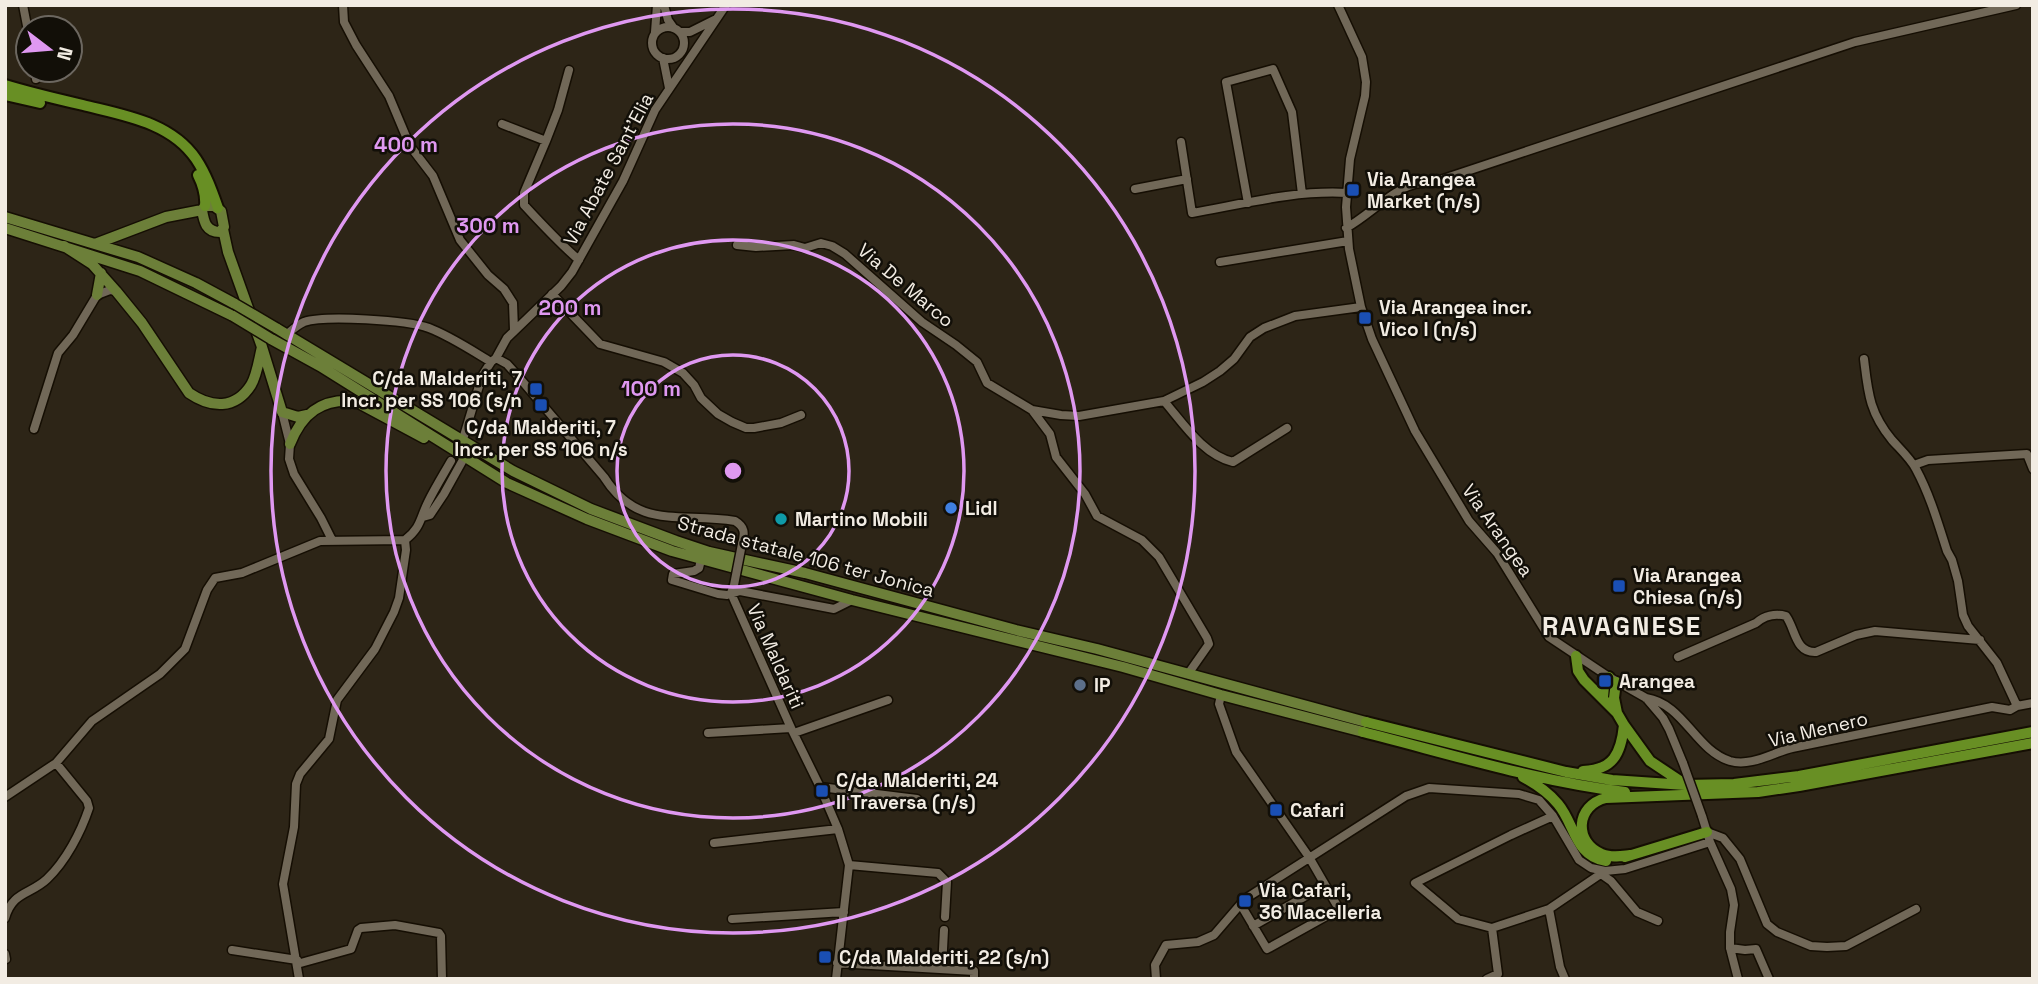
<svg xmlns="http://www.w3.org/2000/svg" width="2038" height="984" font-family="'Space Grotesk',sans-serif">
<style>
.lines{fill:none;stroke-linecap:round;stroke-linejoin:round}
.minor-casing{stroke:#150e03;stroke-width:11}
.major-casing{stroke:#150e03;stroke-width:13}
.highway-casing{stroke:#150e03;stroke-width:14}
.minor{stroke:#716858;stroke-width:8}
.major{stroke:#6c7f39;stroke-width:10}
.highway{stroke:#688f24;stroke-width:10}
.minor-bridge-casing{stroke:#150e03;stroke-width:11;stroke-linecap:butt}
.major-bridge-casing{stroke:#150e03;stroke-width:13;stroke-linecap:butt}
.minor-bridge{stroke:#716858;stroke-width:8}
.major-bridge{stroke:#6c7f39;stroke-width:10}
.ring{fill:none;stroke:#df98f1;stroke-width:3.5}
.transit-dot{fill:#1a4fb4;stroke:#120f08;stroke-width:2.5}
.shop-dot{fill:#3f7fe0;stroke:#120f08;stroke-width:2.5}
.culture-dot{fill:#0f9aa8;stroke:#120f08;stroke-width:2.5}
.service-dot{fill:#5c6f8a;stroke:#120f08;stroke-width:2.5}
.labels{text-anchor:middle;stroke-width:5;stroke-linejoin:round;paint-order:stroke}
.street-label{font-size:19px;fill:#f2ece3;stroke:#120f08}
.poi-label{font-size:19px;font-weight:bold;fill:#f2ece3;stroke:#120f08;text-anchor:start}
.district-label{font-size:26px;font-weight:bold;letter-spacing:2px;fill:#f2ece3;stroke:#120f08}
.centre{fill:#df98f1;stroke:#120f08;stroke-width:3.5}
.ring-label{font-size:21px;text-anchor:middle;font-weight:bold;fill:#df98f1;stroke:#120f08;stroke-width:5;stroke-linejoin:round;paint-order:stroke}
</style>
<rect width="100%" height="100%" fill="#2d2517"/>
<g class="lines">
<g class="minor-casing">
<path id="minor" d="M23 5 28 31
M343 5 344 22 356 45 389 96 410 146 433 176 460 240 488 275 504 289 513 303 514 330
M664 5 668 20 673 27
M1338 5 1362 57 1366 82 1365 96 1350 159 1346 207 1349 249 1361 307 1372 339 1415 431 1469 521 1497 553 1549 637 1609 677 1646 698 1663 718 1669 729 1683 763
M652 43a16 16 0 1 1 32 0a16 16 0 1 1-32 0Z
M655 32 657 5
M680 32H690L714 20
M663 58 669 88
M35 70 36 79
M569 70 558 110 546 141 524 193V205C542 224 559 243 579 260
M502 124 546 141
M1181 142 1192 213C1243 204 1295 190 1347 193
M1135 189 1187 179
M1248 203 1226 82 1273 69 1292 112 1302 194
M1346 228C1367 217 1391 191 1412 185 1419 182 1427 183 1434 182L1855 42 2016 5
M737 245 756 247 794 245 805 248 821 243 832 246 845 254 922 322 956 345 977 362 987 383 1032 410 1061 415 1079 416 1164 401 1203 382 1220 371 1234 359 1250 337 1264 328 1295 316 1361 307
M1220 262 1348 241
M552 294 600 344 664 362 683 373 694 385 701 398 718 414 732 422 746 428H754L781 423 801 415
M286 335C292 330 297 325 304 322 325 315 407 320 429 328 450 336 471 350 491 362
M496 358 507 364 517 375 604 477C638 531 681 512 735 521 745 527 745 533 742 544
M1864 359C1868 392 1869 412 1892 440 1900 449 1910 458 1916 469 1930 495 1938 523 1947 551L1952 560 1958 581 1963 615 1968 626 1997 663 2017 706
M1164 401C1183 423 1203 455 1233 462L1287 428
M1032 410 1050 434 1056 457 1085 494 1097 516 1142 540 1159 557 1207 638 1209 644 1188 674
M282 412 290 444 289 459 294 474 321 518 332 540
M34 429 58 353 73 335 97 295 110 290 116 291
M464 436 482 376 491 362 496 358 507 338 561 286 572 272 623 181 655 110 726 5
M1914 465 1928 460 2027 454 2033 469
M423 517 430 515 444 494 464 458
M405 540C421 528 420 518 428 502 435 488 443 475 451 461
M701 560 699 568 694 571 673 574 672 580 718 594 727 595 740 591 834 609 852 600
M734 585 731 593 734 600 791 728 820 787 838 829 849 865 836 979
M1678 657 1756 623C1764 616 1775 613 1786 616 1796 630 1795 653 1816 652L1856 635 1875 631 1980 640
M1221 695 1219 704 1236 752 1309 857 1339 909 1267 949 1241 905
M1646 698C1684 704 1695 750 1730 761 1751 767 1772 753 1792 748 1859 734 1926 721 1992 707L2010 710 2017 706 2033 703
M708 733 791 728
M794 733 888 700
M820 787 917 799
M5 797 56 763 92 721 160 674 185 649 207 590 215 578 242 573 320 541 405 540
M1553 816 1511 835 1415 883 1458 919 1492 928 1549 909 1605 871 1625 869 1710 842
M1702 816 1710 842 1731 889 1734 905 1730 932V948L1738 979
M1707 832 1723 838 1740 859 1767 924 1777 932 1811 946 1827 947 1846 946 1916 909
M714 843 838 829
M849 865 938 873 947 882 945 917
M1601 874 1611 881 1637 912 1658 921
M1549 909 1560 967 1565 979
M5 918C13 891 30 895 47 879 66 861 81 832 89 808L87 801 56 763
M732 919 844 912
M1253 926 1325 885
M1730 948 1745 950 1756 949 1769 979
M232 950 297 960
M5 954 6 959
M837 963 974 971V979
M297 964 351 949 358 930 361 928 395 925 439 933 441 936 442 979
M942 968 944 930
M299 979 283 884 294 827 296 784 300 774 329 739 337 700 375 649 394 612 399 598 406 550 405 540
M1156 979 1155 965 1166 945 1198 942 1214 935 1245 899 1406 796 1429 788 1519 794 1539 800 1553 816 1579 860 1591 868 1605 871
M1487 979 1498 974 1492 928"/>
</g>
<g class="major-casing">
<path id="major" d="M205 206H214L221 211 224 227 220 232C206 232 204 222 202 210Z
M5 217 138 257 196 283 235 304
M5 228 140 271 233 316
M223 229 228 252 262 347 282 412 298 417 307 415
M95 244 166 217 202 210
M64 246 92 264 116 291 142 323 189 393C211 408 235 410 251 385 257 375 259 359 262 347
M97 295 101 273
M276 328 513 471 591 509 676 541 709 552 805 573 1016 630 1097 649 1366 722
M271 339 320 366 507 483 587 519 672 551 852 600 1123 667 1221 695 1363 732
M290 444C302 413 322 398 355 401L424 438"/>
</g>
<g class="highway-casing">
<path id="highway" d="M5 85C31 93 57 99 83 105 123 115 171 122 196 159 206 174 212 191 218 208
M5 95 40 103
M198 175C203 185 206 195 205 206
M1576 656 1578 671 1584 680 1617 713 1624 725 1650 761 1683 783
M1616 682 1614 698 1617 713
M1603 697 1604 686 1609 677
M1366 722 1566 772 1612 780 1685 785 1734 784 1799 776 2033 732
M1363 732C1450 754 1536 781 1625 792
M1583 771C1613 770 1621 754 1624 725
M1523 777C1536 784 1548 792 1558 804 1575 824 1575 857 1606 861
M1630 855C1621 856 1611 858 1602 854 1573 842 1576 805 1606 798L1758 792 1799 786 2033 743
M1625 857 1707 832"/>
</g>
<use href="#minor" class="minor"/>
<use href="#major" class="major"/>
<use href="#highway" class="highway"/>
<g class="minor-bridge-casing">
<path id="minor-bridge" d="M734 585 742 544
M1683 763 1702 816"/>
</g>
<g class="major-bridge-casing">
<path id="major-bridge" d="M235 304 276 328
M233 316 271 339"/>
</g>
<use href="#minor-bridge" class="minor-bridge"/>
<use href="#major-bridge" class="major-bridge"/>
</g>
<g class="ring">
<circle cx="733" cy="471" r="116"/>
<circle cx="733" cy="471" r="231"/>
<circle cx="733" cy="471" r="347"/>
<circle cx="733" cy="471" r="462"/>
</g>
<g class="transit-dot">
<rect x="1346" y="183" width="14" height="14" rx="3.5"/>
<rect x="1358" y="311" width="14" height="14" rx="3.5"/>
<rect x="529" y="382" width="14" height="14" rx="3.5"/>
<rect x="534" y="398" width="14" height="14" rx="3.5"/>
<rect x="1612" y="579" width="14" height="14" rx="3.5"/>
<rect x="1598" y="674" width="14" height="14" rx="3.5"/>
<rect x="815" y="784" width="14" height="14" rx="3.5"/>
<rect x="1269" y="803" width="14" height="14" rx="3.5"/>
<rect x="1238" y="894" width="14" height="14" rx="3.5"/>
<rect x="818" y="950" width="14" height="14" rx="3.5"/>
</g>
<circle class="shop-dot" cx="951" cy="508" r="7"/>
<circle class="culture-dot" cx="781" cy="519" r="7"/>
<circle class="service-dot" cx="1080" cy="685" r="7"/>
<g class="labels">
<g class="street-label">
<text transform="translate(608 169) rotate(-62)" y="7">Via Abate Sant'Elia</text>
<text transform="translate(906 285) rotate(40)" y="7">Via De Marco</text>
<text transform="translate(1498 530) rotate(55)" y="7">Via Arangea</text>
<text transform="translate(806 556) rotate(15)" y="7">Strada statale 106 ter Jonica</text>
<text transform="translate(776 656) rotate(66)" y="7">Via Maldariti</text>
<text transform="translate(1818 729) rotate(-13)" y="7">Via Menero</text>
</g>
<g class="poi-label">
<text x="1367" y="186">Via Arangea<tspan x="1367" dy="22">Market (n/s)</tspan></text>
<text x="1379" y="314">Via Arangea incr.<tspan x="1379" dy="22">Vico I (n/s)</tspan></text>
<text x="522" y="385" text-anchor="end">C/da Malderiti, 7<tspan x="522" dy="22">Incr. per SS 106 (s/n</tspan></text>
<text x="541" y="434" text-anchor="middle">C/da Malderiti, 7<tspan x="541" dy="22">Incr. per SS 106 n/s</tspan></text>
<text x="965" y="515">Lidl</text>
<text x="795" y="526">Martino Mobili</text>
<text x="1633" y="582">Via Arangea<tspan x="1633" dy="22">Chiesa (n/s)</tspan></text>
<text x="1619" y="688">Arangea</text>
<text x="1094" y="692">IP</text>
<text x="836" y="787">C/da Malderiti, 24<tspan x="836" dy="22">II Traversa (n/s)</tspan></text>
<text x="1290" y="817">Cafari</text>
<text x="1259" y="897">Via Cafari,<tspan x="1259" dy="22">36 Macelleria</tspan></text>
<text x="839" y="964">C/da Malderiti, 22 (s/n)</text>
</g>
<g class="district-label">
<text x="1622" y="635">RAVAGNESE</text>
</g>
</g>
<circle cx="733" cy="471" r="10" class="centre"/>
<g class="ring-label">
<text x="406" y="152">400 m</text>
<text x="488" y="233">300 m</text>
<text x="570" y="315">200 m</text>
<text x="651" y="396">100 m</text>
</g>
<rect width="2038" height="984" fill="none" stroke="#f2ece3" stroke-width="14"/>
<g transform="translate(49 49) rotate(106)"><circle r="33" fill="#120f08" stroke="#6c6760" stroke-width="2"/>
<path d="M0-5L12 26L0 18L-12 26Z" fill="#df98f1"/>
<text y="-10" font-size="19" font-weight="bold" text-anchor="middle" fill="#f2ece3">N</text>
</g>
</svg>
